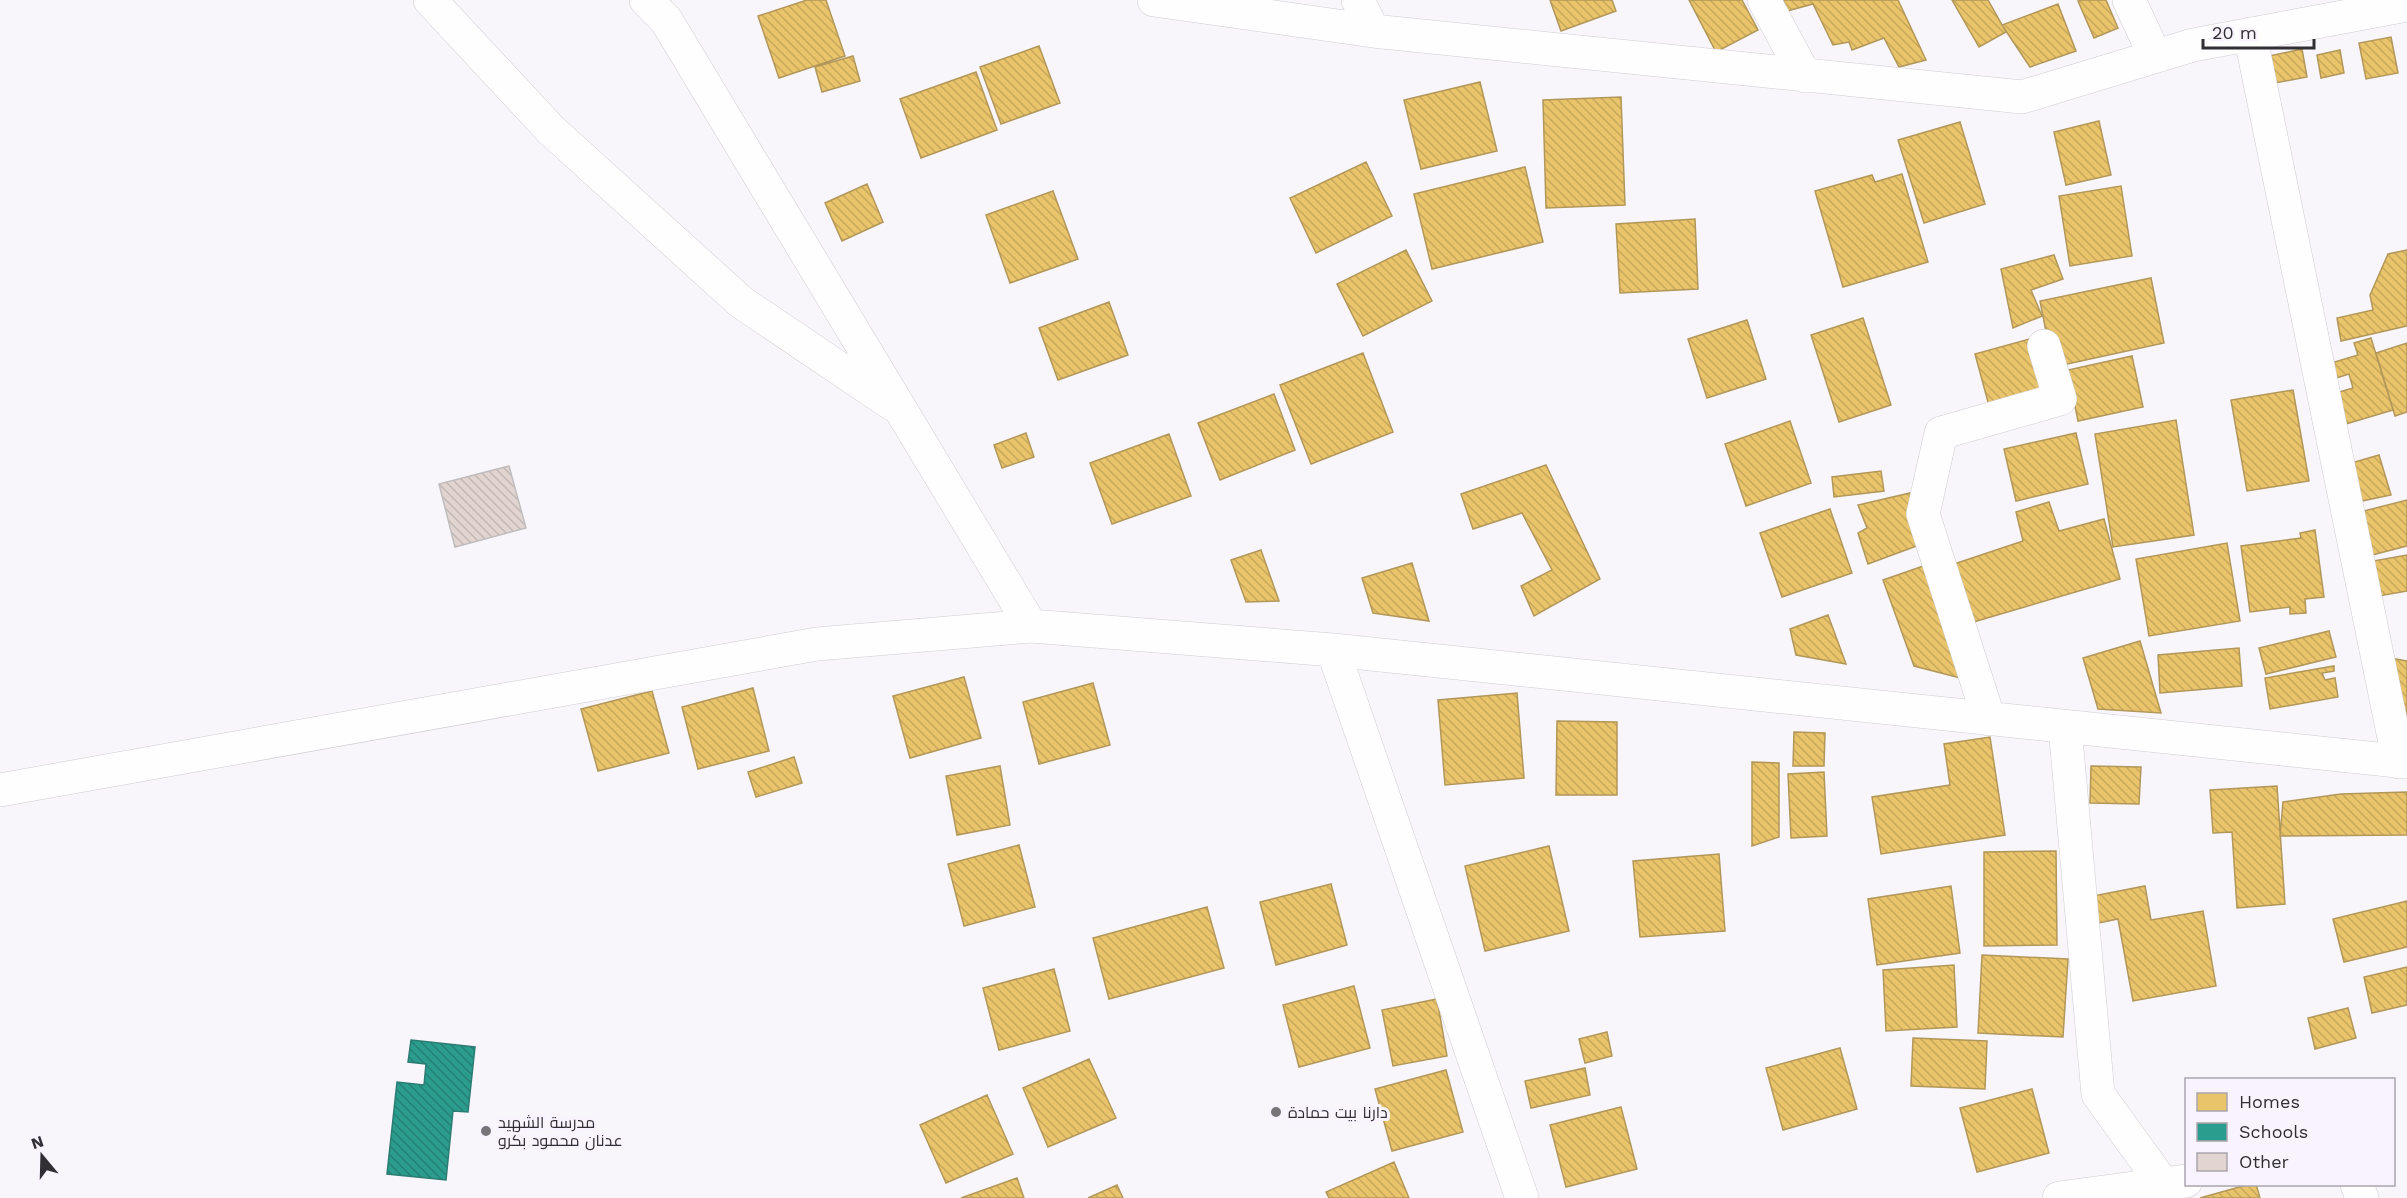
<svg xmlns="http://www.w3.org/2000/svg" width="2407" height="1198" font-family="'Work Sans',Cairo,sans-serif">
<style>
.homes{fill:url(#homes-back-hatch);stroke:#b2975a;stroke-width:1.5}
.schools{fill:url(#schools-back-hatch);stroke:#2c7c73;stroke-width:1.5}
.building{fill:url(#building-back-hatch);stroke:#c0bdbe;stroke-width:1.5}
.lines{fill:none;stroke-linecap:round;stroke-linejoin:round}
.minor-casing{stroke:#cfcdd1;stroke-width:34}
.minor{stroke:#fefefe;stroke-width:33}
.poi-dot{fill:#777579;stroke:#f9f3fe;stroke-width:2}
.labels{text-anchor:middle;stroke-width:6;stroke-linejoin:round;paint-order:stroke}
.poi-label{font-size:16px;fill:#312f33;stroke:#f9f3fe;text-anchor:start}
</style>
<defs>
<pattern id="homes-back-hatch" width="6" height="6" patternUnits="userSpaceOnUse" patternTransform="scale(1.5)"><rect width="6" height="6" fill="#e9c46a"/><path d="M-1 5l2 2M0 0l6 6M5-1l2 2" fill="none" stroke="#c8a95c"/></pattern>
<pattern id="schools-back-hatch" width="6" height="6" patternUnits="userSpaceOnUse" patternTransform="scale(1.5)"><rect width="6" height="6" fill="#2a9d8f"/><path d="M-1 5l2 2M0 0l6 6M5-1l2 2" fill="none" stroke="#258075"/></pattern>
<pattern id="building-back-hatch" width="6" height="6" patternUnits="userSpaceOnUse" patternTransform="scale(1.5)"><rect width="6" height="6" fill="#e2d5d1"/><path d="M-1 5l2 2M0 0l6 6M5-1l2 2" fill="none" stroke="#c2b7b4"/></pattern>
</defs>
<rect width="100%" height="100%" fill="#f9f6fb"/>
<path class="homes" d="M807 0H826L845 56 779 78 758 16Z
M1550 0H1612L1616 11 1561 31Z
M1689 0H1742L1758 30 1716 52Z
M1783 0H1898L1926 60 1899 67 1884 38 1852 50 1849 42 1833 45 1813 4 1787 11Z
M1952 0H1988L2006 32 1979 47Z
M2081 0H2106L2118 28 2094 38 2078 1Z
M2058 4 2076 51 2030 67 2002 25Z
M2391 37 2398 73 2366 79 2359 43Z
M1039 46 1060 103 1001 124 980 67Z
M2302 49 2307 77 2275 83 2269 56Z
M2340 50 2344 73 2321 78 2317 55Z
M853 56 860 81 822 92 815 67Z
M976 72 997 130 921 158 900 99Z
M1480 82 1497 151 1421 169 1404 100Z
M1621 97 1625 205 1546 208 1543 100Z
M2099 121 2111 175 2066 185 2054 132Z
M1960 122 1985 204 1924 223 1898 140Z
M1366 162 1392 216 1316 253 1290 198Z
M1525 167 1543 242 1432 269 1414 194Z
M1902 174 1928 262 1843 287 1815 191 1872 175 1875 182Z
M867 184 883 222 842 241 825 203Z
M2121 186 2132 256 2070 266 2059 196Z
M1053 191 1078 259 1010 283 986 215Z
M1695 219 1698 289 1620 293 1616 224Z
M1406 250 1432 301 1363 336 1337 284Z
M2407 250V326L2341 341 2337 318 2373 310 2370 295 2388 254Z
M2054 255 2063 279 2031 290 2042 316 2013 328 2001 269Z
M2151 278 2164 343 2053 367 2040 301Z
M1109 302 1128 355 1058 380 1039 328Z
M1863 318 1891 405 1839 422 1811 335Z
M1747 320 1766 379 1707 398 1688 339Z
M2037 337 2053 396 1991 413 1975 354Z
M2371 338 2393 410 2339 426 2329 395 2353 388 2349 374 2333 379 2328 364 2358 355 2354 343Z
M2407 343V412L2395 416 2376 353Z
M1363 353 1393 432 1311 464 1280 385Z
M2132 356 2143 407 2078 421 2068 370Z
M2293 390 2309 481 2247 491 2231 400Z
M1274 394 1295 450 1220 480 1198 423Z
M2176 420 2194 535 2113 547 2095 434Z
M1790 421 1811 483 1746 506 1725 444Z
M1026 433 1034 457 1002 468 994 445Z
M2076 433 2088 484 2016 501 2004 449Z
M1169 434 1191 496 1112 524 1090 463Z
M2379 455 2391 495 2357 502 2348 464Z
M1546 465 1600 579 1534 616 1521 586 1552 570 1522 513 1473 529 1461 494Z
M1881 471 1884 491 1834 497 1832 477Z
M1910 493 1922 544 1868 564 1858 533 1867 528 1858 505Z
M2407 500V546L2372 555 2360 512Z
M2049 502 2059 531 2104 519 2120 579 1970 623 1951 565 2023 541 2016 512Z
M1830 509 1852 573 1782 597 1760 533Z
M2315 530 2324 597 2305 599 2306 613 2290 614V607L2250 612 2241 546 2301 538 2300 533Z
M2227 543 2240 621 2149 636 2136 559Z
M1261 550 1279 601 1246 602 1231 560Z
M2407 555V591L2379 596 2373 561Z
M1412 563 1429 621 1373 613 1362 578Z
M1929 564 1964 679 1914 666 1883 580Z
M1828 615 1846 664 1796 655 1790 629Z
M2329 631 2336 657 2266 674 2259 648Z
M2140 641 2161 713 2098 709 2083 658Z
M2239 648 2242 686 2160 693 2158 655Z
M2385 657 2407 661V723Z
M2334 666V671L2322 673 2325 680 2335 678 2338 697 2270 709 2265 678Z
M964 677 981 738 910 758 893 696Z
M1093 683 1110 745 1039 764 1023 702Z
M753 688 769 751 698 769 682 707Z
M652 691 669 753 598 771 581 709Z
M1517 693 1524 778 1445 785 1438 700Z
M1557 721 1617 722V795H1556Z
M1794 732 1825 733 1824 766H1793Z
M1990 737 2005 835 1881 854 1872 797 1950 785 1944 744Z
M794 757 802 783 756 797 748 772Z
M1752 762 1779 763V837L1752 846Z
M1000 766 1010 825 957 835 946 776Z
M2091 766 2141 767 2139 804 2090 803Z
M1824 772 1827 836 1791 838 1788 774Z
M2277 786 2285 904 2237 908 2232 832 2213 833 2210 790Z
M2407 792V835L2280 836 2283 802 2341 794Z
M1019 845 1035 907 964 926 948 864Z
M1549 846 1569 931 1485 951 1465 866Z
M2056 851 2057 945 1984 946V852Z
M1719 854 1725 931 1640 937 1633 861Z
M1331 884 1347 945 1276 965 1260 902Z
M1951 886 1960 953 1877 965 1868 899Z
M2145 886 2151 920 2203 911 2216 986 2133 1001 2118 919 2098 923 2093 896Z
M2407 901V947L2344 962 2333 919Z
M1207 907 1224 968 1109 999 1093 938Z
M1982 955 2068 959 2063 1037 1978 1033Z
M1954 965 1957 1027 1886 1031 1883 970Z
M2407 967V1005L2372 1013 2364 977Z
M1054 969 1070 1031 999 1050 983 988Z
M1354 986 1370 1048 1299 1067 1283 1005Z
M1437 999 1447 1056 1393 1066 1382 1010Z
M2348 1008 2356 1038 2315 1049 2308 1018Z
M1607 1032 1612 1056 1585 1063 1579 1039Z
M1913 1038 1987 1041 1985 1089 1911 1086Z
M1840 1048 1857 1109 1783 1130 1766 1068Z
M1089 1059 1116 1118 1048 1147 1023 1088Z
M1585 1068 1590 1095 1531 1108 1525 1081Z
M1446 1070 1463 1132 1392 1151 1375 1089Z
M2032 1089 2049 1153 1977 1172 1960 1108Z
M987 1095 1013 1154 946 1183 920 1125Z
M1621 1107 1637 1169 1566 1187 1550 1125Z
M1394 1162 1409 1198H1329L1326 1192Z
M1017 1178 1024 1198H961Z
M2250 1184H2256L2260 1198H2200Z
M1117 1185 1123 1198H1088Z"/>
<path class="schools" d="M411 1040 475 1047 468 1112 453 1111 446 1180 387 1174 397 1082 424 1085 426 1064 408 1062Z"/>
<path class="building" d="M509 466 526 528 455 547 439 484Z"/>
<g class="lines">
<g class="minor-casing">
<path id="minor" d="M430 0 551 130 741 302 892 404
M646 0 666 20 1031 626
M1154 0 1373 31 2022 97 2193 45 2407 5
M1358 0 1373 31
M1764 0 1805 76
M2129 0 2155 56
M2250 34 2399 762
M1333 650 1522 1198
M1989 719 1923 514 1941 433 2060 399 2044 346
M2065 727 2098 1094 2163 1184
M0 790 817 644 1031 626 1333 650 2407 762
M2357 1184 2362 1198
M2059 1198 2186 1181"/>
</g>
<use href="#minor" class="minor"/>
</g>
<g class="poi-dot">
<circle cx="1276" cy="1112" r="6"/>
<circle cx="486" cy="1131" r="6"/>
</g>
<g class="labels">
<g class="poi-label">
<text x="1288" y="1118">دارنا بيت حمادة</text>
<text x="498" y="1128">مدرسة الشهيد<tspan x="498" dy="18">عدنان محمود بكرو</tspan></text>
</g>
</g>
<rect x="2185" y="1078" width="210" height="108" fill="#f9f3fe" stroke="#a9a5ad" stroke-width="1.5"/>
<rect x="2197" y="1093" width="30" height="18" fill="#e9c46a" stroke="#a9a5ad" stroke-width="1.5"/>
<text x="2239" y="1108" font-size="18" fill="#312f33">Homes</text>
<rect x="2197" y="1123" width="30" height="18" fill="#2a9d8f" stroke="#a9a5ad" stroke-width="1.5"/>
<text x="2239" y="1138" font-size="18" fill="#312f33">Schools</text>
<rect x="2197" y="1153" width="30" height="18" fill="#e2d5d1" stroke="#a9a5ad" stroke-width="1.5"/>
<text x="2239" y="1168" font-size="18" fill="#312f33">Other</text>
<g transform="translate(42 1156) rotate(341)" stroke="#f9f3fe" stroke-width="4.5" paint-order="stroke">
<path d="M0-4.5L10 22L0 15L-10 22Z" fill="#312f33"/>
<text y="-9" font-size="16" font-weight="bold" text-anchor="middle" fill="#312f33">N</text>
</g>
<path d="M2203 39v9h111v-9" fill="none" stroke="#312f33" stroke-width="3"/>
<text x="2212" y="39" font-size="18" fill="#312f33" stroke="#f9f3fe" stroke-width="4.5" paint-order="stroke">20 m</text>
</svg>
